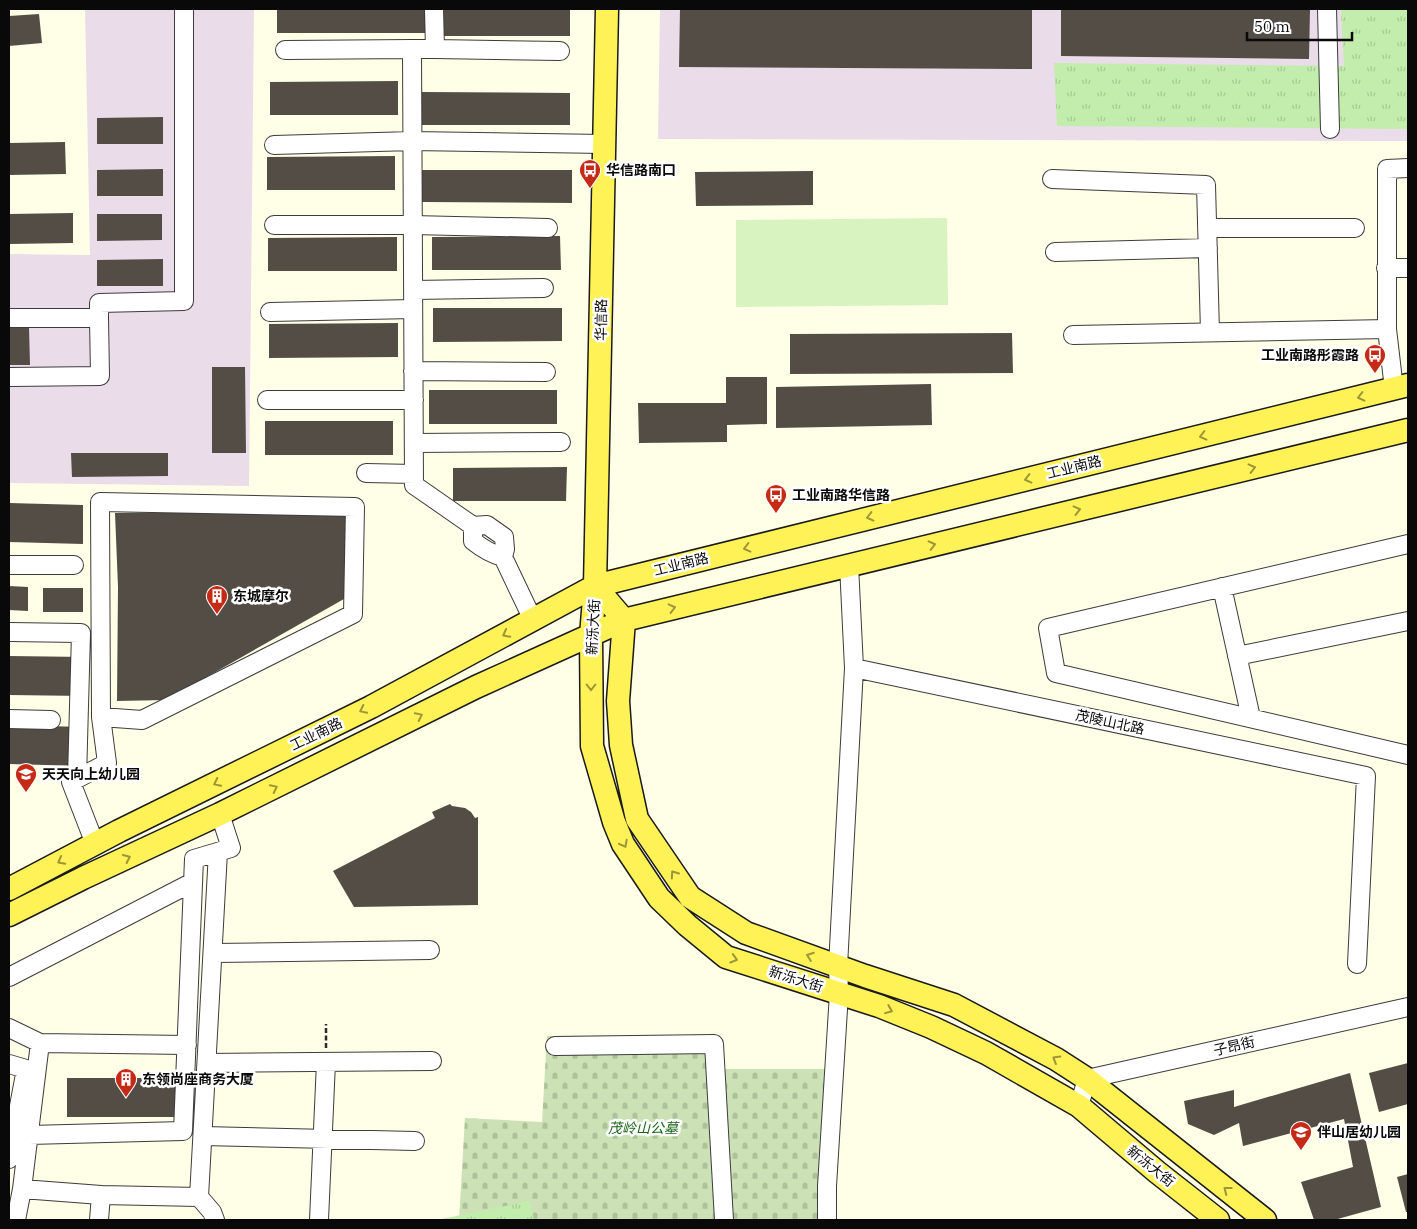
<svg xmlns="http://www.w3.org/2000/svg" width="1417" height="1229" font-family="'IBM Plex Serif','Noto Sans SC',serif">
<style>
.industrial{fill:#eadce9}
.cemetery{fill:url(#cemetery-stones)}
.park{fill:url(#park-tufts)}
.pitch{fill:#d8f3bf}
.building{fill:#534d45}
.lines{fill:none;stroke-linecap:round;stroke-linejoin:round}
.minor-casing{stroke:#3c3c3c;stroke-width:20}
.major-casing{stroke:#1a1a1a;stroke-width:25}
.path{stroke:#2b2b2b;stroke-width:2.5;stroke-dasharray:5 2.5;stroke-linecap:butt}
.minor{stroke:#fff;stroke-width:18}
.major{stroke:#fff256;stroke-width:22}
.oneway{stroke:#9d9537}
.labels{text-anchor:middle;stroke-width:5;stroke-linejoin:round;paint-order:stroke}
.poi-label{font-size:14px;font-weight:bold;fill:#090909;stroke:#fff;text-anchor:start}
.street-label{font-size:14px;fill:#090909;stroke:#fff}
.park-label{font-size:14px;font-style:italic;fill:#196615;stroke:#fff}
</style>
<defs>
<pattern id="cemetery-stones" width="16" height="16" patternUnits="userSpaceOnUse" patternTransform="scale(1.25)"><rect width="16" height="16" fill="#cce2b6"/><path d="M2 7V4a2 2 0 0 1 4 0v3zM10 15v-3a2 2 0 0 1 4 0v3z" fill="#aec19b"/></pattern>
<pattern id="park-tufts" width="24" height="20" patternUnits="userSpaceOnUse" patternTransform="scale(1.25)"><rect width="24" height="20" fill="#c3edac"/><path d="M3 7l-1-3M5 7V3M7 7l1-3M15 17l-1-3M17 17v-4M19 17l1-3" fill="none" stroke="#a6ca93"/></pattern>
</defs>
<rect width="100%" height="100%" fill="#fffee6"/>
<path class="industrial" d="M85 9H254L249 486 9 483V254L90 255Z
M660 9H1408V141L658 139Z"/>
<path class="cemetery" d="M720 1035 723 1069H827V1220H459L465 1118 542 1122 547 1036Z"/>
<path class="park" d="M1341 9H1408V129L1057 126 1054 63 1344 66Z
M529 1201 534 1220H437Z"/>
<path class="pitch" d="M947 218 948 305 736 307V220Z"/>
<path class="building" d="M277 9H428V33H277Z
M441 9H570V36H441Z
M680 9H1032V69L679 67Z
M1061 9H1310L1309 59 1061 56Z
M39 14 42 43 9 46V16Z
M398 81V115H270V82Z
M420 92 570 93V125H420Z
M163 117V144H97V118Z
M65 142 66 174 9 175V143Z
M395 156V190H267V157Z
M163 169V196H97V170Z
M421 170H572V203L421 202Z
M813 171V205L696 206 695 172Z
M73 213V243L9 244V214Z
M97 214H162V240L97 241Z
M560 236 561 270H432V237Z
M397 237V271H268V238Z
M163 259V286H97V260Z
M433 308H562V341L433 342Z
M398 323V357L269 358V324Z
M29 327 30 365H9V328Z
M1012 333 1013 373 790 374V334Z
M212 367H245L246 453H212Z
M726 377H767V424L727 425V442L639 443 638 403H726Z
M931 384 932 425 776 428V387Z
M429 390H557V424H429Z
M265 421H393V455H265Z
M71 453H168V476L72 477Z
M567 467 566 501H453V468Z
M9 503 83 505V544L9 542Z
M349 511 351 595 166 700 117 701 118 587 115 513Z
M9 586 28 587V611L9 610Z
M43 588H83V612H43Z
M9 656 86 657V696L9 695Z
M9 725 83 727 82 766 9 764Z
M450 804 452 806 465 808 471 812 475 818 478 817V905L354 907 333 871 435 818 432 812Z
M1408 1063V1104L1379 1112 1369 1073Z
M1350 1073 1381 1207 1334 1220H1314L1301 1182 1353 1167 1344 1119 1243 1146 1239 1123 1214 1135 1188 1124 1184 1101 1234 1090V1107Z
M67 1078H184V1117H67Z
M1408 1174V1212H1406L1397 1177Z"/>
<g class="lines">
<g class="minor-casing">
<path id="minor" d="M434 9 435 49H412L414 485 473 526V541C483 549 491 554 503 557L533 620
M1327 9 1330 129
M435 49 560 51
M285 50 412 49
M274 145 412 141 604 144
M1052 179 1206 185 1210 332
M274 225H412L548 228
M1207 228H1355
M1055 252 1208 248
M1386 268H1408
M413 290 544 288
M270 312 413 309
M9 318H99V303L184 301V11
M1387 329V169L1408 168
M1073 335 1387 329 1394 389
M413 371 546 372
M9 377 100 376 99 318
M267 400H414
M414 443 561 442
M366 473 414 474
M100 502 355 507 353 614 142 720 101 717Z
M473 526 487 525 504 537 505 549 503 557
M1408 544 1048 628 1056 673 1408 755
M9 565H74
M1222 587 1251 718
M9 632 81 633 77 779
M1237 656 1408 621
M854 668 1366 776 1357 964
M9 719 51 720
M95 844 71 782 107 763 101 717
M213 953 430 950
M9 977 193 882
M9 1028 40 1043 187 1045
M555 1046 714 1044 724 1220
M207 1063 432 1061
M9 1064 26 1069 9 1159
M1079 1106 1087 1079 1408 1007
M29 1135 183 1131 194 859 231 848 220 814
M203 1136 415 1141
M22 1189 101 1195 99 1220
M101 1195 199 1197
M16 1220 22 1189 40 1043
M215 1220 212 1212 199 1197 218 852
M319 1220 326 1062
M827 1220V1186L839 993 838 966 854 668 849 565"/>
</g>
<g class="major-casing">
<path id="major" d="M607 9 595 586 591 636 592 746 614 822 623 844 659 898 687 925 726 957 879 1006 931 1027 986 1053 1079 1106 1157 1172 1218 1220
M595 586 624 620
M624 620 618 701 621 745 637 819 690 897 746 933 865 976 954 1005 1056 1059 1087 1079 1265 1220
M9 889 119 831 371 707 595 586 1408 385
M9 915 83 878 220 814 476 687 624 620 1408 430"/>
</g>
<path class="path" d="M326 1048V1024"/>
<use href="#minor" class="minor"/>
<use href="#major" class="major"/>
</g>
<defs><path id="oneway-chevron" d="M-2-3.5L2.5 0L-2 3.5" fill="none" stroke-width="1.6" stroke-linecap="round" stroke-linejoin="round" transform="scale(1.25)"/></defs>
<g class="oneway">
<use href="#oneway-chevron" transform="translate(1361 397) rotate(166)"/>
<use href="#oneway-chevron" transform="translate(1203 436) rotate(166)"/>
<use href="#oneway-chevron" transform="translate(1252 468) rotate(-14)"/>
<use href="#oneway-chevron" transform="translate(1028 479) rotate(166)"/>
<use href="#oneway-chevron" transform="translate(1077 510) rotate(-14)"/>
<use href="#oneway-chevron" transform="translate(870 517) rotate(166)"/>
<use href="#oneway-chevron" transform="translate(932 545) rotate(-14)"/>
<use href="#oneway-chevron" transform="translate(747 548) rotate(166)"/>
<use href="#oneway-chevron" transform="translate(672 608) rotate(-14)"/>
<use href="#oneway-chevron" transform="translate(506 634) rotate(152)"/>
<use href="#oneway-chevron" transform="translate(591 687) rotate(90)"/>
<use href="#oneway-chevron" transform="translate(363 710) rotate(154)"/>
<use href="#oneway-chevron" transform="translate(419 716) rotate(-26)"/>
<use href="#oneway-chevron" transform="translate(217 783) rotate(154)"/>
<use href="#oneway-chevron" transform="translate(274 788) rotate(-26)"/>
<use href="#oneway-chevron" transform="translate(624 844) rotate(62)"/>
<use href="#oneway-chevron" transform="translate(127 858) rotate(-25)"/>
<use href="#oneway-chevron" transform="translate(61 861) rotate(152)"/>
<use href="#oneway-chevron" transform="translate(674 874) rotate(-125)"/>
<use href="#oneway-chevron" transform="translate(810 956) rotate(-160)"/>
<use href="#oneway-chevron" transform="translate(734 959) rotate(17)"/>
<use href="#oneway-chevron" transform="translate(889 1010) rotate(22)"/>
<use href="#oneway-chevron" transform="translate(1056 1059) rotate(-149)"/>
<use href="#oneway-chevron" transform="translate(1227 1190) rotate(-142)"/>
</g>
<defs>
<g id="bus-pin" transform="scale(1.125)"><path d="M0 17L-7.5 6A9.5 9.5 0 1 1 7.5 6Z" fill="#c52a16" stroke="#fff"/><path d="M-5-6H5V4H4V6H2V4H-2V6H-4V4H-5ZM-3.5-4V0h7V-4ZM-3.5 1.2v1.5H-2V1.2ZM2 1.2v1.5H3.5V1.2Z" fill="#fff"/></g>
<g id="building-pin" transform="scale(1.125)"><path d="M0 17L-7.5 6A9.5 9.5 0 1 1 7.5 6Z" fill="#c52a16" stroke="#fff"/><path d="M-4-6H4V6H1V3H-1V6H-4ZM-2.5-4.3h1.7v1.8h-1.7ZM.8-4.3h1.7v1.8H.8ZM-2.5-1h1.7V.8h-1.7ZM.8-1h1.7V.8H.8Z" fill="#fff"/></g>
<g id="school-pin" transform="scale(1.125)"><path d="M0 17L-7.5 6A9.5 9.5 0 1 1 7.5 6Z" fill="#c52a16" stroke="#fff"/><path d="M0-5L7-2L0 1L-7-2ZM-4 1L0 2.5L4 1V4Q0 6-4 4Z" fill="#fff"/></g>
</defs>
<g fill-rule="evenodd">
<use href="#bus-pin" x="590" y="170"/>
<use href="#bus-pin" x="1375" y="355"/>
<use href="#bus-pin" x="776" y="495"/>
<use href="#building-pin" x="217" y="596"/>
<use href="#school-pin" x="26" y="774"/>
<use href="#building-pin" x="126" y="1079"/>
<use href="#school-pin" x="1301" y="1132"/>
</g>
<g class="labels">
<g class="poi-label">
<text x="606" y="175">华信路南口</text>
<text x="1359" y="360" text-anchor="end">工业南路彤霞路</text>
<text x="792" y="500">工业南路华信路</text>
<text x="233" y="601">东城摩尔</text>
<text x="42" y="779">天天向上幼儿园</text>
<text x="142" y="1084">东领尚座商务大厦</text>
<text x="1317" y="1137">伴山居幼儿园</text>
</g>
<g class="street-label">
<text transform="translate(601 320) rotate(-89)" y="5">华信路</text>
<text transform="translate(1074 467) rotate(-14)" y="5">工业南路</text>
<text transform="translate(681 564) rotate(-14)" y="5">工业南路</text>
<text transform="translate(593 627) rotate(-87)" y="5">新泺大街</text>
<text transform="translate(1110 722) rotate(12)" y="5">茂陵山北路</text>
<text transform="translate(316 734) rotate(-26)" y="5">工业南路</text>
<text transform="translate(796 979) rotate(18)" y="5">新泺大街</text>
<text transform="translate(1234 1046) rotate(-13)" y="5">子昂街</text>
<text transform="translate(1151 1166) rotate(39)" y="5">新泺大街</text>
</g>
<g class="park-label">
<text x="643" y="1133">茂岭山公墓</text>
</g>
</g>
<rect width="1417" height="1229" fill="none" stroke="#090909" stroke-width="20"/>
<path d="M1247 32v8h105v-8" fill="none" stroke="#090909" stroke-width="2.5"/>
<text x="1254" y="32" font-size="15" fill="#090909" stroke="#ffffff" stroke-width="4" paint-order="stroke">50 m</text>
</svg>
